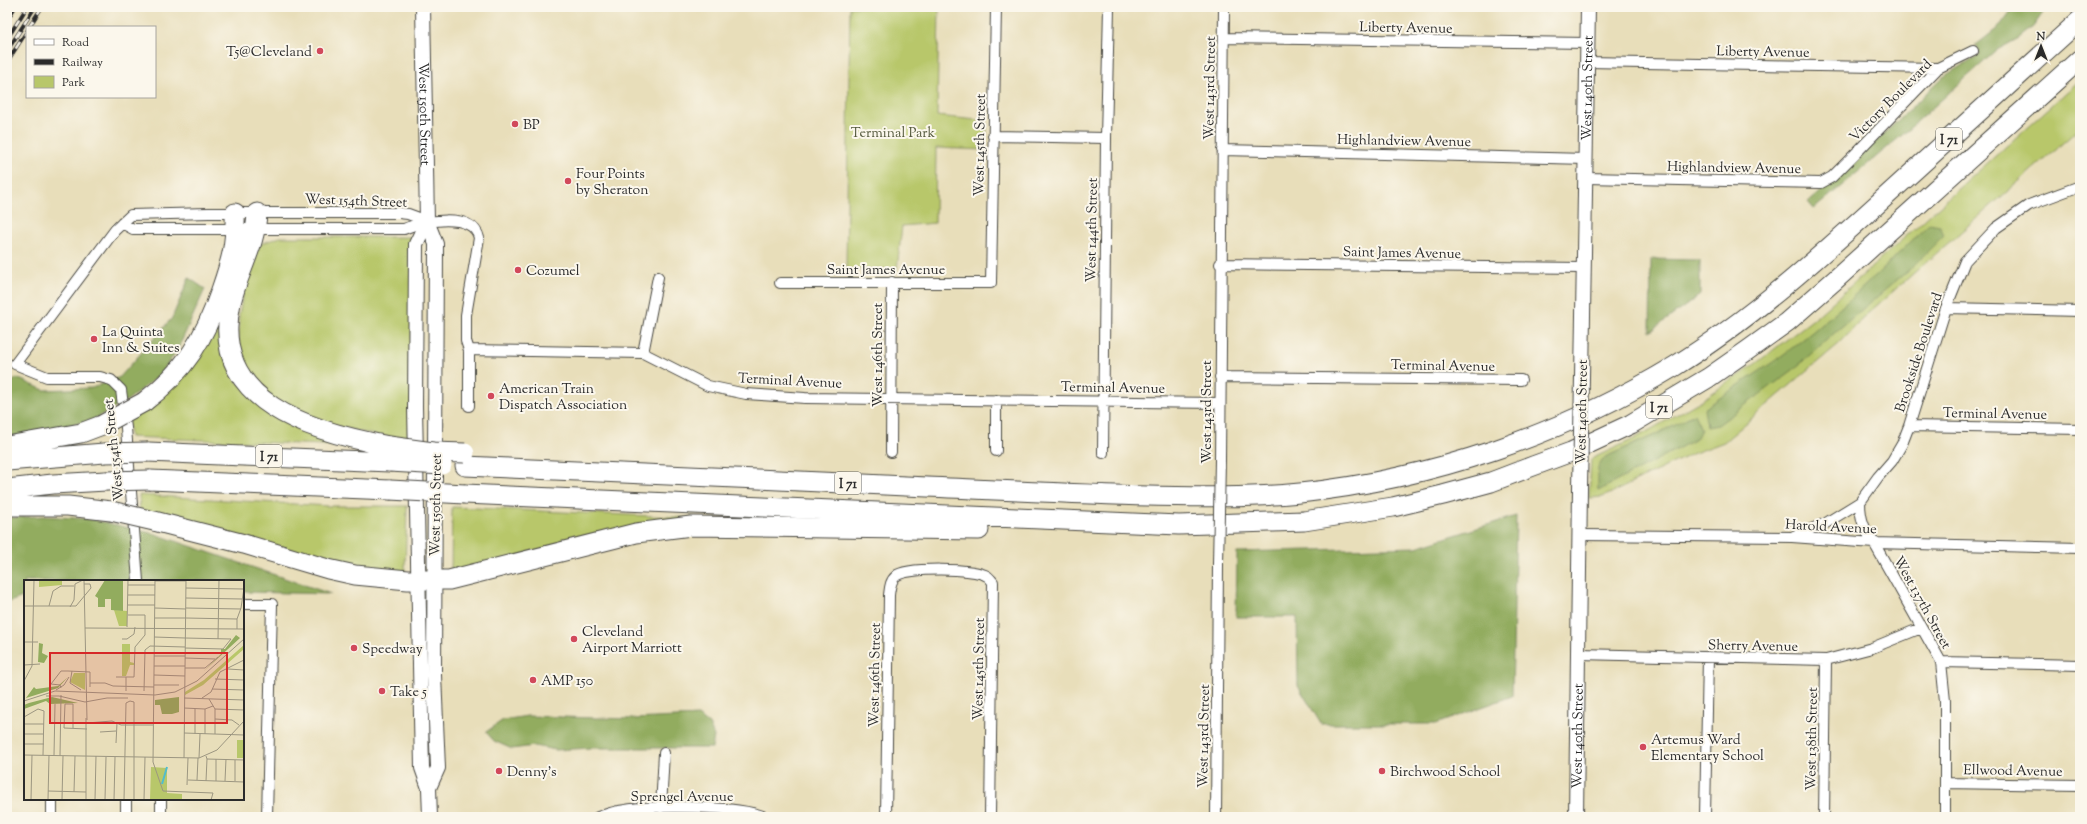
<svg xmlns="http://www.w3.org/2000/svg" width="2087" height="824" font-family="'Sorts Mill Goudy',serif">
<style>
.green{fill:#b8c76a;stroke:#72794a}
.forest{fill:#92ac5e;stroke:#5e6c44}
.lines{fill:none;stroke-linecap:round;stroke-linejoin:round}
.street-casing{stroke:#474640;stroke-width:12}
.secondary-casing{stroke:#474640;stroke-width:16}
.highway-casing{stroke:#474640;stroke-width:21}
.street{stroke:#fff;stroke-width:10}
.secondary{stroke:#fff;stroke-width:14}
.highway{stroke:#fff;stroke-width:19}
.rail-casing{stroke:#2b2b2b;stroke-width:4}
.rail{stroke:#fbf7ec;stroke-width:2.5;stroke-dasharray:8;stroke-linecap:butt}
.street-bridge-casing{stroke:#474640;stroke-width:12;stroke-linecap:butt}
.secondary-bridge-casing{stroke:#474640;stroke-width:16;stroke-linecap:butt}
.highway-bridge-casing{stroke:#474640;stroke-width:21;stroke-linecap:butt}
.street-bridge{stroke:#fff;stroke-width:10}
.secondary-bridge{stroke:#fff;stroke-width:14}
.highway-bridge{stroke:#fff;stroke-width:19}
.poi-dot{fill:#d1495b;stroke:#fbf7ec;stroke-width:1.5}
.labels{text-anchor:middle;stroke-width:4;stroke-linejoin:round;paint-order:stroke}
.shield{fill:#fbf7ec;stroke:#696865;stroke-width:1}
.shield-label{font-size:13px;font-weight:bold;fill:#2b2b2b}
.street-label{font-size:14px;fill:#2b2b2b;stroke:#fbf7ec}
.poi-label{font-size:14px;fill:#2b2b2b;stroke:#fbf7ec;text-anchor:start}
.park-label{font-size:14px;fill:#555a3e;stroke:#fbf7ec}
.inset-river{fill:none;stroke:#51bccd;stroke-width:2}
.inset-road{fill:none;stroke:#9c9681;stroke-width:1}
.view{fill:#d62828;fill-opacity:0.15;stroke:#d62828;stroke-width:2}
.inset-edge{fill:none;stroke:#2b2b2b;stroke-width:2}
</style>
<rect width="100%" height="100%" fill="#fbf7ec"/>
<filter id="ink" filterUnits="userSpaceOnUse"><feTurbulence type="fractalNoise" baseFrequency=".025" numOctaves="2"/><feDisplacementMap in="SourceGraphic" scale="8" xChannelSelector="R" yChannelSelector="G"/><feConvolveMatrix kernelMatrix="1 2 1 2 8 2 1 2 1" color-interpolation-filters="sRGB"/></filter>
<filter id="wash" filterUnits="userSpaceOnUse"><feTurbulence type="fractalNoise" baseFrequency=".012" numOctaves="4" result="noise"/><feDisplacementMap in="SourceGraphic" scale="16" xChannelSelector="R" yChannelSelector="G"/><feGaussianBlur stdDeviation="0.9" result="paint"/><feColorMatrix in="noise" values="0 0 0 0 0 0 0 0 0 0 0 0 0 0 0 0 0 1.4 0 .05"/><feComposite in="paint" operator="in"/></filter>
<g filter="url(#wash)">
<rect width="100%" height="100%" fill="#e8deba"/>
<path class="green" d="M850 7H939L937 116 987 121 986 150 936 148 935 223 902 226 897 269H846Z
M2080 80V128L1866 315 1841 342 1724 442 1692 454 1603 497 1589 498 1591 459 1634 439 1702 400 1755 364 1816 317Z
M280 237H412V440L379 436 302 418 271 400 247 371 239 343V315L248 268 260 244Z
M222 314 236 381 348 446 130 437 128 418Z
M139 495 329 506H407L405 572 372 570 140 511Z
M452 507 694 518 451 573Z"/>
<path class="forest" d="M2014 7H2047L2033 27 2019 38 1997 50 1901 136 1814 209 1808 202 1865 152 1943 77 1980 54 1976 45 1999 27Z
M1929 224 1940 226 1944 235 1910 269 1840 328 1793 370 1718 425 1707 427 1704 409C1734 387 1767 368 1796 345 1843 308 1886 266 1929 224Z
M1651 259 1700 260V295L1650 332Z
M189 278 205 289 178 349 160 375 129 399 93 420 7 438V386L17 378 44 390 92 388 120 377 172 318Z
M1694 414 1701 429 1696 439 1598 491V467L1605 457 1657 434Z
M43 516 90 519 155 534 331 594 243 592V581H25V596L7 603V518Z
M1516 516 1512 696 1436 724H1321L1298 686 1297 617H1236L1237 552 1416 547Z
M527 716 633 719 698 716 709 724 714 736 712 748H591L556 750 534 746 512 749 494 741 486 732 503 720Z"/>
</g>
<g filter="url(#ink)">
<g class="lines">
<g class="street-casing">
<path id="street" d="M1224 38 1587 43
M1587 62 1938 68
M993 136 1106 138
M1222 150 1586 159
M1586 178 1821 183 1832 177 1858 151 1938 68 1973 51
M122 223 133 229H404C422 221 473 211 479 238L466 315V341L469 350V406
M1220 264 1583 268
M780 283H991L996 7
M1946 308 2080 311
M469 350 643 353 708 386 746 394 805 398 1220 403
M643 353 658 277
M1220 377 1521 380
M996 400V451
M1909 426 2080 429
M891 452 892 282
M1103 453 1106 138 1109 7
M1220 460 1224 7
M1860 502C1860 519 1864 529 1874 543L1941 662 1945 701V817
M1580 535 1792 537 1874 543 2080 548
M1794 536 1826 523 1860 502 1878 477 1892 461 1902 444 1909 426 1946 308 1965 261 1996 228 2029 205 2080 186
M138 581 126 428 121 390 111 380 100 377H47L15 364 115 230 131 215 209 213H399L408 214 427 221
M243 604H272L267 817
M1579 654 1826 660 1872 648 1921 628
M1941 662 2080 665
M1945 783 2080 785
M661 808 664 753
M52 817V799
M126 817V799
M161 817V799
M598 817C605 815 612 812 619 811 649 805 738 805 765 817
M886 817 889 595C890 588 890 581 896 576 906 567 975 568 987 576 989 577 992 581 993 582L990 817
M1216 817 1218 565
M1705 817 1708 657
M1824 817 1826 660"/>
</g>
<g class="secondary-casing">
<g id="secondary">
<path id="s1" d="M423 7 427 221 436 244 434 675 438 768 429 788"/>
<path d="M427 221 416 244 415 407 422 768 429 788 430 817"/>
<path id="s2" d="M1582 377 1588 7"/>
<path id="s3" d="M1576 817 1580 488"/>
</g>
</g>
<g class="highway-casing">
<path id="highway" d="M257 213C256 245 238 272 231 303 208 403 313 432 389 446
M144 402C185 371 205 338 221 290 231 261 236 245 235 213
M7 446 81 433 102 425
M148 452 390 462
M7 461 104 453
M465 466C619 472 773 480 927 487 1001 490 1075 494 1149 496 1199 497 1249 498 1300 493 1432 479 1561 435 1675 366 1751 319 1817 259 1883 199 1948 140 2014 80 2080 20
M150 480 390 490
M7 489 53 484 106 481
M465 494 1179 525 1304 521 1393 507 1443 495 1491 482 1533 466 1571 452 1631 424 1708 378 1748 350 1787 322 1835 280 2080 59
M7 506H68L111 511
M154 521 244 544 328 569 355 575 408 580H449L636 533 691 526 979 530"/>
</g>
<use href="#street" class="street"/>
<use href="#secondary" class="secondary"/>
<use href="#highway" class="highway"/>
<g class="rail-casing">
<path id="rail" d="M7 9 8 7
M7 20 15 7
M29 27 42 7
M7 39 27 7
M7 51 35 7
M7 62 27 31"/>
</g>
<use href="#rail" class="rail"/>
<g class="street-bridge-casing">
<path id="street-bridge" d="M1218 565 1220 460"/>
</g>
<g class="secondary-bridge-casing">
<path id="secondary-bridge" d="M1580 488 1582 377"/>
</g>
<g class="highway-bridge-casing">
<path id="highway-bridge" d="M102 425 144 402
M389 446 433 452 465 453
M104 453 148 452
M390 462 442 465
M106 481 150 480
M390 490 465 494
M111 511 154 521"/>
</g>
<use href="#street-bridge" class="street-bridge"/>
<use href="#secondary-bridge" class="secondary-bridge"/>
<use href="#highway-bridge" class="highway-bridge"/>
</g>
</g>
<g class="poi-dot">
<circle cx="320" cy="51" r="4"/>
<circle cx="515" cy="124" r="4"/>
<circle cx="568" cy="181" r="4"/>
<circle cx="518" cy="270" r="4"/>
<circle cx="94" cy="339" r="4"/>
<circle cx="491" cy="396" r="4"/>
<circle cx="574" cy="639" r="4"/>
<circle cx="354" cy="648" r="4"/>
<circle cx="533" cy="680" r="4"/>
<circle cx="382" cy="691" r="4"/>
<circle cx="1643" cy="747" r="4"/>
<circle cx="499" cy="771" r="4"/>
<circle cx="1382" cy="771" r="4"/>
</g>
<g class="labels">
<g class="shield">
<rect x="1936" y="128" width="26" height="22" rx="3"/>
<rect x="1646" y="396" width="26" height="22" rx="3"/>
<rect x="256" y="445" width="26" height="22" rx="3"/>
<rect x="835" y="472" width="26" height="22" rx="3"/>
</g>
<g class="shield-label">
<text x="1949" y="144">I 71</text>
<text x="1659" y="412">I 71</text>
<text x="269" y="461">I 71</text>
<text x="848" y="488">I 71</text>
</g>
<g class="street-label">
<text transform="translate(1406 27) rotate(1)" y="5">Liberty Avenue</text>
<text transform="translate(1763 51) rotate(1)" y="5">Liberty Avenue</text>
<text transform="translate(1209 88) rotate(-89)" y="5">West 143rd Street</text>
<text dy="5" stroke="none"><textPath href="#s2" startOffset="289">West 140th Street</textPath></text>
<text transform="translate(1890 100) rotate(-45)" y="5">Victory Boulevard</text>
<text dy="5" stroke="none"><textPath href="#s1" startOffset="107">West 150th Street</textPath></text>
<text transform="translate(1404 140) rotate(1)" y="5">Highlandview Avenue</text>
<text transform="translate(979 145) rotate(-89)" y="5">West 145th Street</text>
<text transform="translate(1734 167) rotate(1)" y="5">Highlandview Avenue</text>
<text transform="translate(356 200) rotate(2)" y="5">West 154th Street</text>
<text transform="translate(1091 230) rotate(-89)" y="5">West 144th Street</text>
<text transform="translate(1402 252) rotate(1)" y="5">Saint James Avenue</text>
<text x="886" y="274">Saint James Avenue</text>
<text transform="translate(1918 352) rotate(-72)" y="5">Brookside Boulevard</text>
<text transform="translate(877 355) rotate(-90)" y="5">West 146th Street</text>
<text transform="translate(1443 365) rotate(1)" y="5">Terminal Avenue</text>
<text transform="translate(790 380) rotate(3)" y="5">Terminal Avenue</text>
<text transform="translate(1113 387) rotate(1)" y="5">Terminal Avenue</text>
<text transform="translate(1206 412) rotate(-90)" y="5">West 143rd Street</text>
<text transform="translate(1581 412) rotate(-89)" y="5">West 140th Street</text>
<text transform="translate(1995 413) rotate(1)" y="5">Terminal Avenue</text>
<text transform="translate(113 450) rotate(-96)" y="5">West 154th Street</text>
<text transform="translate(435 505) rotate(-89)" y="5">West 150th Street</text>
<text transform="translate(1831 526) rotate(3)" y="5">Harold Avenue</text>
<text transform="translate(1923 602) rotate(61)" y="5">West 137th Street</text>
<text transform="translate(1753 645) rotate(1)" y="5">Sherry Avenue</text>
<text transform="translate(978 669) rotate(-89)" y="5">West 145th Street</text>
<text transform="translate(874 675) rotate(-89)" y="5">West 146th Street</text>
<text transform="translate(1203 736) rotate(-89)" y="5">West 143rd Street</text>
<text dy="5" stroke="none"><textPath href="#s3" startOffset="81">West 140th Street</textPath></text>
<text transform="translate(1811 739) rotate(-89)" y="5">West 138th Street</text>
<text transform="translate(2013 770) rotate(1)" y="5">Ellwood Avenue</text>
<text x="682" y="801">Sprengel Avenue</text>
</g>
<g class="poi-label">
<text x="312" y="56" text-anchor="end">T5@Cleveland</text>
<text x="523" y="129">BP</text>
<text x="576" y="178">Four Points<tspan x="576" dy="16">by Sheraton</tspan></text>
<text x="526" y="275">Cozumel</text>
<text x="102" y="336">La Quinta<tspan x="102" dy="16">Inn &amp; Suites</tspan></text>
<text x="499" y="393">American Train<tspan x="499" dy="16">Dispatch Association</tspan></text>
<text x="582" y="636">Cleveland<tspan x="582" dy="16">Airport Marriott</tspan></text>
<text x="362" y="653">Speedway</text>
<text x="541" y="685">AMP 150</text>
<text x="390" y="696">Take 5</text>
<text x="1651" y="744">Artemus Ward<tspan x="1651" dy="16">Elementary School</tspan></text>
<text x="507" y="776">Denny's</text>
<text x="1390" y="776">Birchwood School</text>
</g>
<g class="park-label">
<text x="893" y="137">Terminal Park</text>
</g>
</g>
<g transform="translate(24 580)">
<rect width="220" height="220" fill="#e8deba"/>
<path d="M15 0H38V5L15 7ZM90 30 103 31V46H95ZM98 64H106V82L110 83V85H106L102 96H98ZM220 65V69L179 105 161 115V112L180 100ZM50 93H61V110L46 102ZM213 160H220L219 178H213ZM127 187 143 188V213L158 214V220H126Z" fill="#b8c76a"/>
<path d="M81 0H99V31L87 30V19H81V27H74V18L71 16ZM212 55 216 58 180 91 197 74V69H201ZM15 63 19 64 18 73 24 76 20 83 14 82ZM44 97 34 108 2 118 10 107 12 109 34 106ZM28 117 54 123 26 124 22 121 0 129V125L5 123ZM155 117V132L148 134H138L136 125H131V120Z" fill="#92ac5e"/>
<path class="inset-river" d="M138 204 143 187"/>
<path class="inset-road" d="M60 0 63 140M131 0 129 182 139 211 189 213 187 220M131 1H162M104 5H131M162 8 219 9M104 15H131M162 18 218 19M104 25H131M0 26H52L67 8 66 4H60M25 26 29 11 37 6H50M46 27 50 20 51 4 59 0M131 28 162 29M162 28 217 29M131 38H162M162 38 213 39M103 47 104 0M61 48 219 49M213 49V39L217 28 220 8M130 57 161 58M161 58 207 59M98 59H103L110 54 111 47M194 59 195 0M0 62H14M161 68 199 69 207 59M130 76H161M161 78 191 79M0 85 16 84M130 86H161M161 88H181L194 77M204 89 220 90M48 91 46 103 57 110M130 95 161 96M92 97H110L111 67 121 55V35H104M191 99 220 100M0 101 8 86 10 0M66 103H81L89 106 130 107M130 105H155M37 108 36 105 27 104 37 91H44L66 92V107M188 109 220 110M32 110 40 105 45 97M102 111V97M120 111 121 70 126 66 161 67M22 116H35L61 122 83 118H104M160 118 220 120M178 118 187 112 196 92 220 80M185 119 191 129V154M0 121 31 111 131 115 151 112 173 101 220 59M160 128 181 129 189 126M191 129 220 130M0 137 14 129 20 131 19 175M191 139 208 140 215 145M63 143 88 141 97 145H129M0 144H20M49 148V124H41L40 148 63 149M76 152 92 151M160 153 220 155M0 154H20M171 154V129M181 154V129M92 163 93 143M0 164H20M0 175 175 178 193 170 220 141M30 175 31 124M36 176 37 115M182 176 183 179 220 180M160 178 162 0M175 178 176 154M164 200 220 202M173 200 174 178M182 201 183 179M192 201V179M201 201 202 179M211 201V180M163 205 164 178M24 211 62 212M50 212 51 176M7 220 8 175M24 220 25 175M38 220 39 176M62 220V138M71 220 72 176M81 220 82 177M90 220 91 177M100 220 102 123 106 121 110 122V220M120 220 121 177"/>
<path class="view" d="M26 73H203V143H26Z"/>
<rect width="220" height="220" class="inset-edge"/>
</g>
<rect width="2087" height="824" fill="none" stroke="#fbf7ec" stroke-width="24"/>
<rect x="26" y="26" width="130" height="72" fill="#fbf7ec" stroke="#a8a59f"/>
<rect x="34" y="39" width="20" height="6" fill="#ffffff" stroke="#a8a59f"/>
<text x="62" y="46" font-size="12" fill="#2b2b2b">Road</text>
<rect x="34" y="59" width="20" height="6" fill="#2b2b2b" stroke="#a8a59f"/>
<text x="62" y="66" font-size="12" fill="#2b2b2b">Railway</text>
<rect x="34" y="76" width="20" height="12" fill="#b8c76a" stroke="#a8a59f"/>
<text x="62" y="86" font-size="12" fill="#2b2b2b">Park</text>
<g transform="translate(2041 46)" stroke="#fbf7ec" stroke-width="3" paint-order="stroke">
<path d="M0-3L7 15L0 10L-7 15Z" fill="#2b2b2b"/>
<text y="-6" font-size="11" font-weight="bold" text-anchor="middle" fill="#2b2b2b">N</text>
</g>
</svg>
